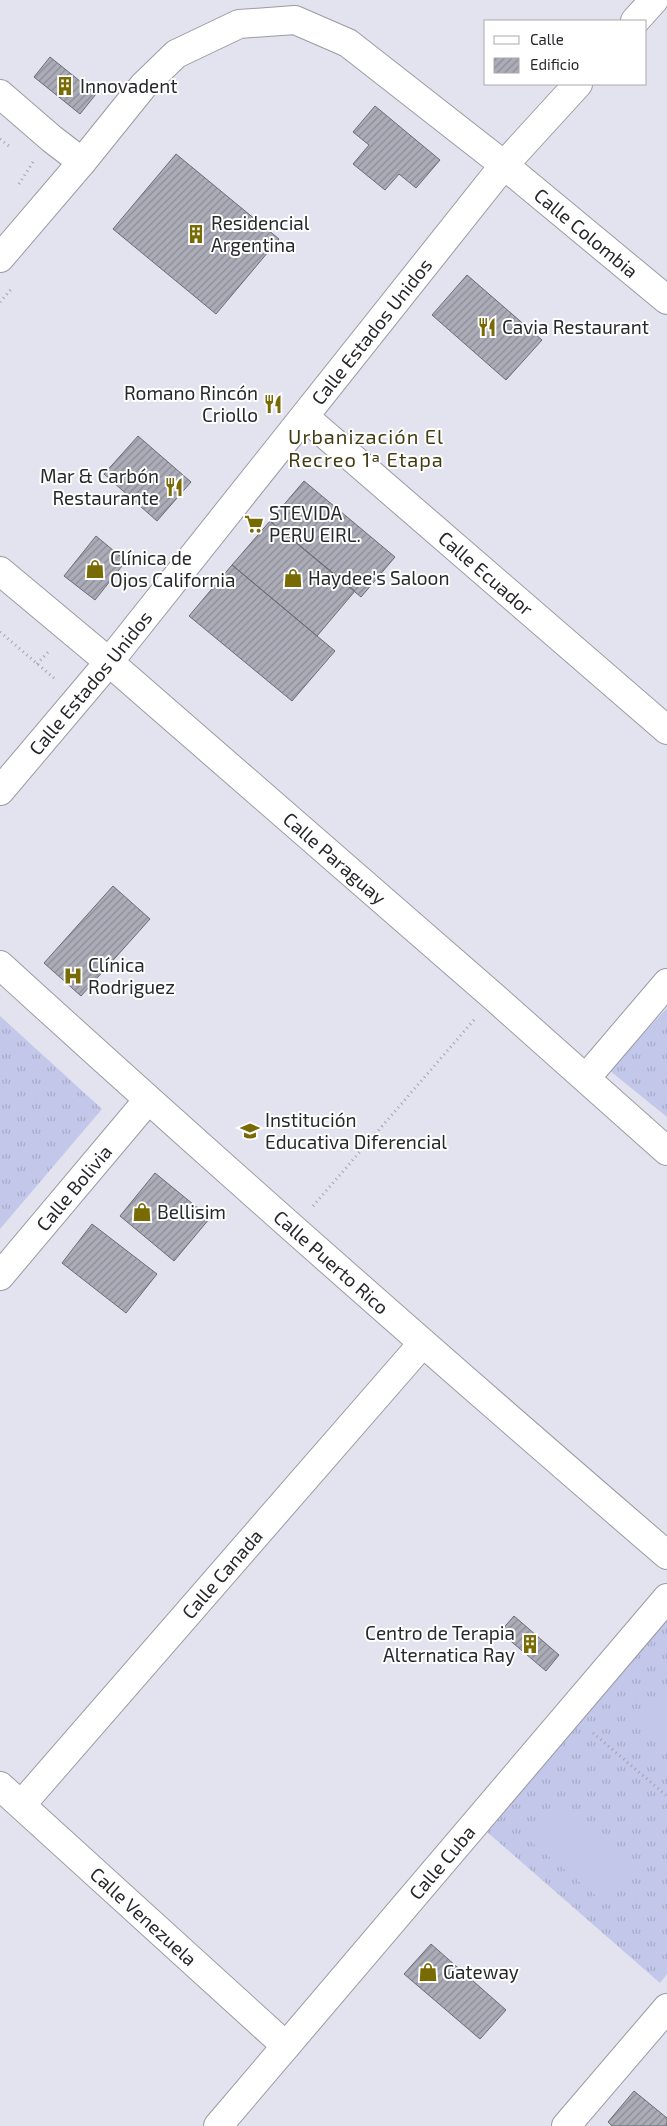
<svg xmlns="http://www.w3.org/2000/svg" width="667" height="2126" font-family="'Exo 2',sans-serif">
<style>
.grass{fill:url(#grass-tufts)}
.pitch{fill:#c3c7e9}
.building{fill:url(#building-hatch);stroke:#6a6b75}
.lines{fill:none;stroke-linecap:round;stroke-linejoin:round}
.minor-casing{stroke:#9a9ba5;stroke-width:30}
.path{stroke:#a2a3ab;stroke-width:3;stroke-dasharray:1 4;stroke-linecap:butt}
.minor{stroke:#fff;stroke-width:28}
.labels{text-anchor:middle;stroke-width:4;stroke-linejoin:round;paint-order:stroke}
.poi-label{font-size:19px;fill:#27282c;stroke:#fff;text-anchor:start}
.street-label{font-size:19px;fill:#27282c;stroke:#fff}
.neighbourhood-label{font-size:20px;letter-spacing:1px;fill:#423c12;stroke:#fff}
</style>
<defs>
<pattern id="grass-tufts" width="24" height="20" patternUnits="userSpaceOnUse" patternTransform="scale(1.25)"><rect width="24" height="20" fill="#c3c7e9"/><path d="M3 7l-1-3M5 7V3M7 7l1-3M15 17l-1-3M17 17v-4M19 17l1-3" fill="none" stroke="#a8abc8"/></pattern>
<pattern id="building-hatch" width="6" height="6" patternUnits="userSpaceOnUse" patternTransform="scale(1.25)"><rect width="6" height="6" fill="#abacb7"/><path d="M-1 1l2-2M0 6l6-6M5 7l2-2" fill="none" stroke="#8b8c95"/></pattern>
</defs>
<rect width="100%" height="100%" fill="#e2e3ee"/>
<path class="grass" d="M667 1008V1117L609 1070Z
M0 1016 102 1109 0 1229Z
M667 1610V1974L660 1983 486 1831Z"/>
<path class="pitch" d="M667 1689V1748L638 1723Z
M560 1802 637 1865 605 1903 529 1840Z"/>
<path class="building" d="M50 57 96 94 80 114 34 77Z
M375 106 440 160 416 188 399 174 385 190 353 164 369 145 353 132Z
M176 154 279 239 216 314 113 229Z
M467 275 542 340 506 380 432 315Z
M138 436 191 482 157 521 104 474Z
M304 481 395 557 361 597 270 521Z
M270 521 355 591 317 636 232 565Z
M96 536 126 561 95 600 64 576Z
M232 565 335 651 292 701 189 616Z
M113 886 150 919 81 996 44 963Z
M155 1173 210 1218 174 1261 120 1216Z
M92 1224 157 1274 126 1313 62 1263Z
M514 1616 559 1655 546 1671 500 1632Z
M431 1944 506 2010 480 2039 404 1974Z
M634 2091 667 2118V2126H612L608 2122Z"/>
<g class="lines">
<g class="minor-casing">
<g id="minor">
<path d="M635 21 654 0"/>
<path d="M0 94 52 139 82 162"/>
<path id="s1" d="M0 258 82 162 144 85 176 54 239 24 295 20 348 43 504 165 667 300"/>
<path id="s2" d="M305 417 667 730"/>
<path id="s3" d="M0 571 109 662 494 997 667 1151"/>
<path id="s4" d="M0 791 109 662 504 165 578 84"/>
<path id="s5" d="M0 965C219 1165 442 1361 667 1555"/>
<path d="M586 1078 667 983"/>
<path id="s6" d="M0 1276 148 1100"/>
<path id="s7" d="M0 1786 286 2046"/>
<path id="s8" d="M22 1804 422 1344"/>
<path id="s9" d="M218 2126 667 1598"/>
<path d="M566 2126 667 2008"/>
</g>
</g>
<path class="path" d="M0 139 9 146
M19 184 33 162
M0 302 13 287
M0 632 55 679
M37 664 49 651
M313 1206 474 1020
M593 1733 667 1796"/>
<use href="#minor" class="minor"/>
</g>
<defs>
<g id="building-bare" transform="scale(1.5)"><path d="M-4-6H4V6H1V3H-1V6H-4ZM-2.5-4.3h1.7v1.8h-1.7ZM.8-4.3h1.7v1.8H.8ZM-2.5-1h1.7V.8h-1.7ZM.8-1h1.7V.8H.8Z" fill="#786b04" stroke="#fff" stroke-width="2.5" paint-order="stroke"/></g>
<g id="restaurant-bare" transform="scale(1.5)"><path d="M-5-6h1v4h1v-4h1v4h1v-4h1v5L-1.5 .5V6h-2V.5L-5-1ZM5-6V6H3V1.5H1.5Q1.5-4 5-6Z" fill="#786b04" stroke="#fff" stroke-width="2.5" paint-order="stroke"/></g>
<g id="supermarket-bare" transform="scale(1.5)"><path d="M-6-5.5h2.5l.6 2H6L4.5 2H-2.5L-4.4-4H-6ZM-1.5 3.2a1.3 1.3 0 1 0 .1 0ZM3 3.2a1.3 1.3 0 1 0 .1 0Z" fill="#786b04" stroke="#fff" stroke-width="2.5" paint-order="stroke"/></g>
<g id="shop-bare" transform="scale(1.5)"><path d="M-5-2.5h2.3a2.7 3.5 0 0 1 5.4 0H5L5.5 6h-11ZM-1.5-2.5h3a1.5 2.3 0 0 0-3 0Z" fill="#786b04" stroke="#fff" stroke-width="2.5" paint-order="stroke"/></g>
<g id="hospital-bare" transform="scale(1.5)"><path d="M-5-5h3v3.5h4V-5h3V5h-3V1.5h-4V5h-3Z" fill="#786b04" stroke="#fff" stroke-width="2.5" paint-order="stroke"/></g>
<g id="school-bare" transform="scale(1.5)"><path d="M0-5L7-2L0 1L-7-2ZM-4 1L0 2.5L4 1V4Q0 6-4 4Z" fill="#786b04" stroke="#fff" stroke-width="2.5" paint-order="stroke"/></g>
</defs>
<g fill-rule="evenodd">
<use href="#building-bare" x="65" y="86"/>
<use href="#building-bare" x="196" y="234"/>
<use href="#restaurant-bare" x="487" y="327"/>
<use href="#restaurant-bare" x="273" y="404"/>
<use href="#restaurant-bare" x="174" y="487"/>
<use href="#supermarket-bare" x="254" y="524"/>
<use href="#shop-bare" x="95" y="569"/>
<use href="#shop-bare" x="293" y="578"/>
<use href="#hospital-bare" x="73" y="976"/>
<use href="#school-bare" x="250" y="1131"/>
<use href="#shop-bare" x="142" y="1212"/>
<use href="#building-bare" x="530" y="1644"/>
<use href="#shop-bare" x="428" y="1972"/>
</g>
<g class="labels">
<g class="poi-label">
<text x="80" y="93">Innovadent</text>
<text x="211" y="230">Residencial<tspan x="211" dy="22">Argentina</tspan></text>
<text x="502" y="334">Cavia Restaurant</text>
<text x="258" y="400" text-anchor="end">Romano Rincón<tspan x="258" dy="22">Criollo</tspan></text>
<text x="159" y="483" text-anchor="end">Mar &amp; Carbón<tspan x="159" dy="22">Restaurante</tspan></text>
<text x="269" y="520">STEVIDA<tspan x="269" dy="22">PERU EIRL.</tspan></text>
<text x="110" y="565">Clínica de<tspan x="110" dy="22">Ojos California</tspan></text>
<text x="308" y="585">Haydee's Saloon</text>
<text x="88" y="972">Clínica<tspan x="88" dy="22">Rodriguez</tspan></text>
<text x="265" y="1127">Institución<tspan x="265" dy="22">Educativa Diferencial</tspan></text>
<text x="157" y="1219">Bellisim</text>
<text x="515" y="1640" text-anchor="end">Centro de Terapia<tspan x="515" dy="22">Alternatica Ray</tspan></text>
<text x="443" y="1979">Gateway</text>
</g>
<g class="street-label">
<text dy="7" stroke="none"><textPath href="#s1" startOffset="758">Calle Colombia</textPath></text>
<text dy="7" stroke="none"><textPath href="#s4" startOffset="591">Calle Estados Unidos</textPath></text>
<text dy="7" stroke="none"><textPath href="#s2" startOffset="239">Calle Ecuador</textPath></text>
<text dy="7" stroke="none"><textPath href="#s4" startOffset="141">Calle Estados Unidos</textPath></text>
<text dy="7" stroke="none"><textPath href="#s3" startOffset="441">Calle Paraguay</textPath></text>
<text dy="7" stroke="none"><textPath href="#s6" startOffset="115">Calle Bolivia</textPath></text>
<text dy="7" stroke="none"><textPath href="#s5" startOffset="445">Calle Puerto Rico</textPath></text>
<text dy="7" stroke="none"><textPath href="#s8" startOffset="305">Calle Canada</textPath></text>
<text dy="7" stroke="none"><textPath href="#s9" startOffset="346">Calle Cuba</textPath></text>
<text dy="7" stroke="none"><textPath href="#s7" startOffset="194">Calle Venezuela</textPath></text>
</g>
<g class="neighbourhood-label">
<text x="366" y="444">Urbanización El<tspan x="366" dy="23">Recreo 1ª Etapa</tspan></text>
</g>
</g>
<rect x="484" y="20" width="162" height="65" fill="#ffffff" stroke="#a9a9ab"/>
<rect x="494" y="36" width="25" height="8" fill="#ffffff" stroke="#a9a9ab"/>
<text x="530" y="45" font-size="15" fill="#27282c">Calle</text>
<rect x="494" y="58" width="25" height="15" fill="url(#building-hatch)" stroke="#a9a9ab"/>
<text x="530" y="70" font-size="15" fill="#27282c">Edificio</text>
</svg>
